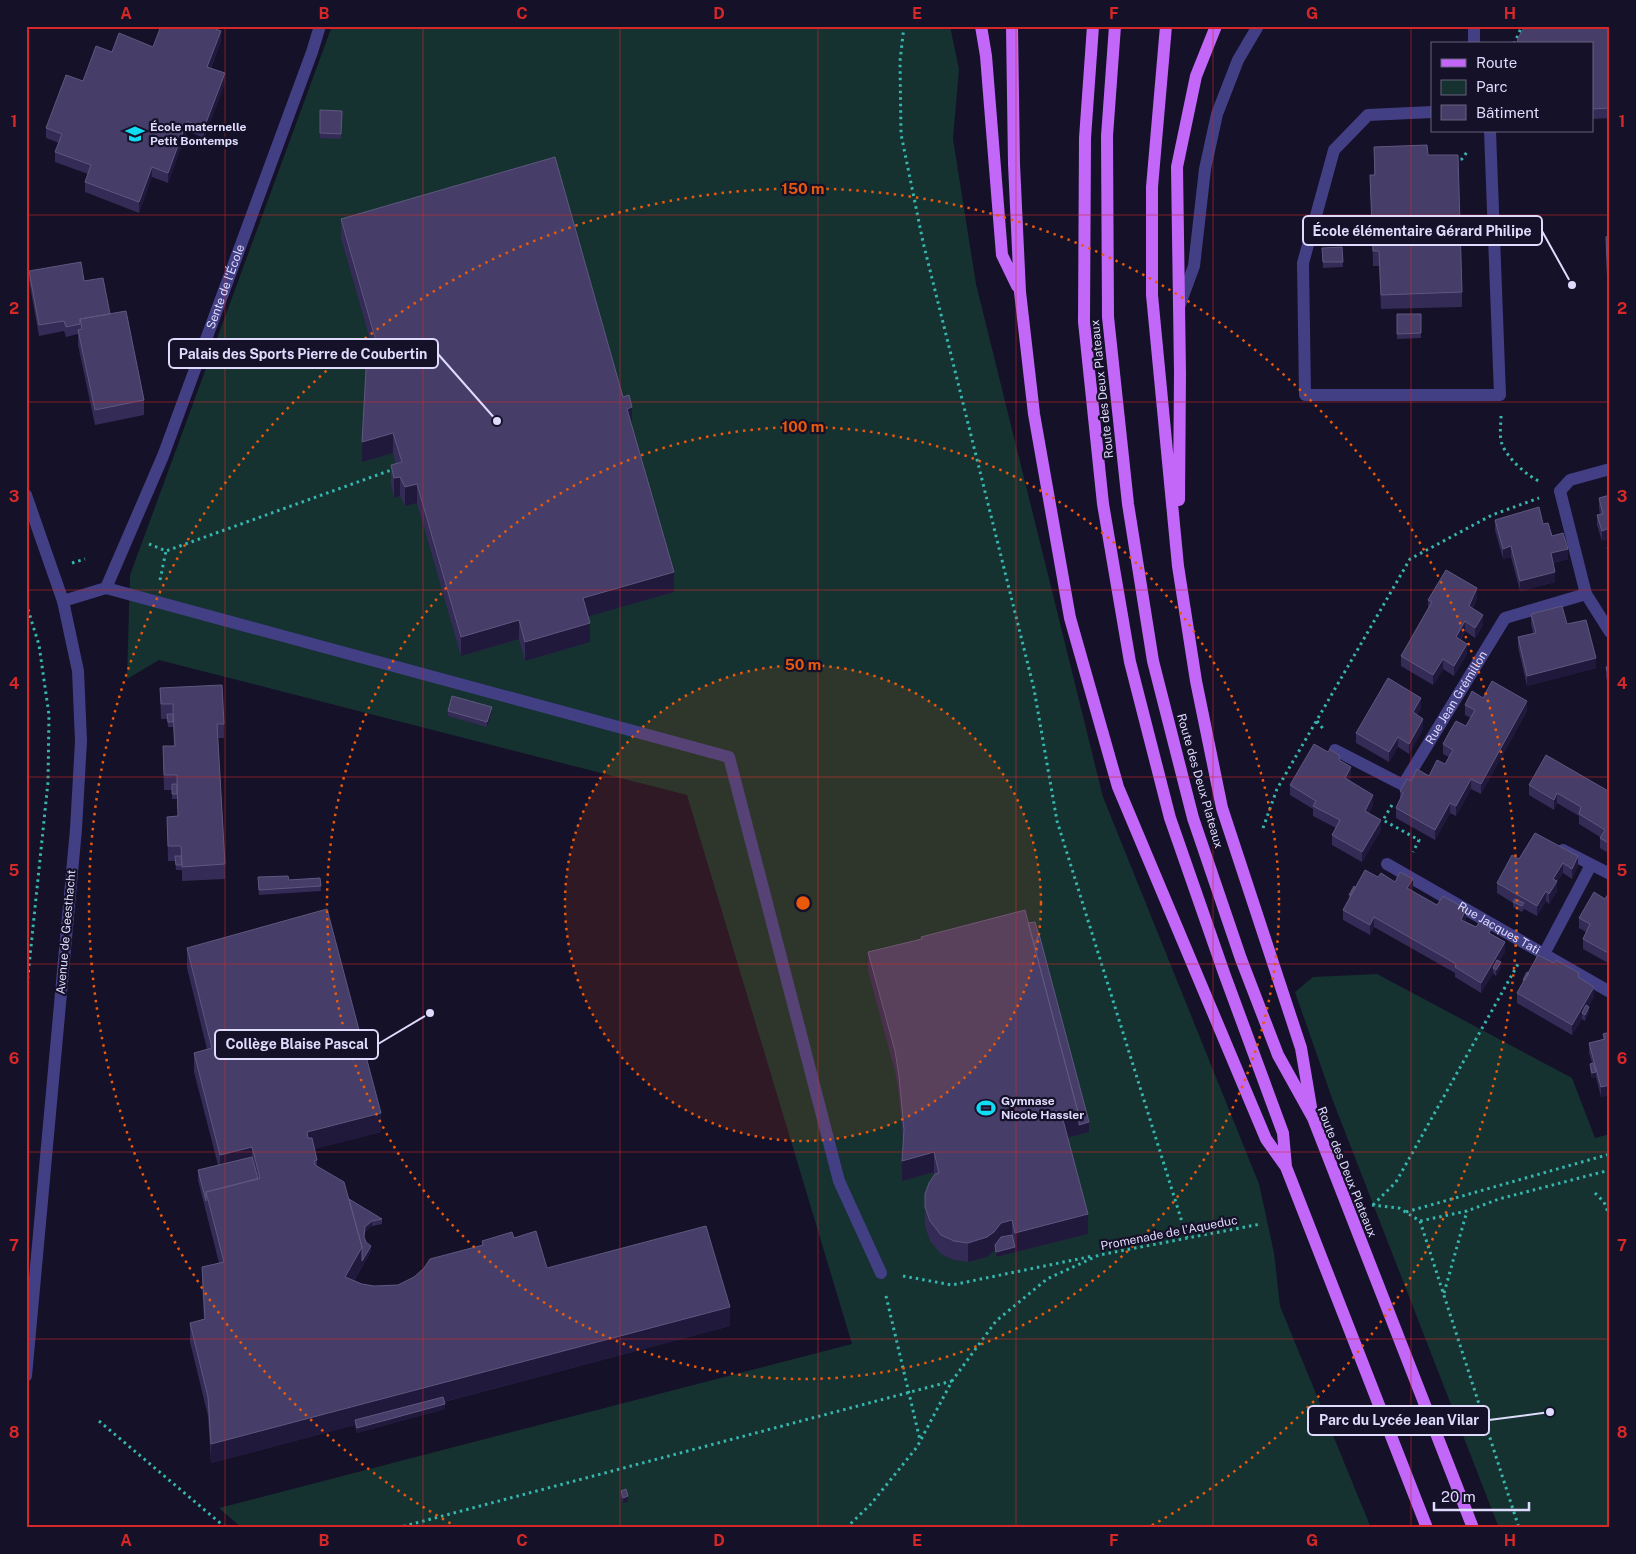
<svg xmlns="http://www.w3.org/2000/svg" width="1636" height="1554" font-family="'Public Sans',sans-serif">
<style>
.green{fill:#153231}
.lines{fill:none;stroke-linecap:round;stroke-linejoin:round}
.path{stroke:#36b6ae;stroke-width:3;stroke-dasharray:2.5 4;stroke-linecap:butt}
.minor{stroke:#423f85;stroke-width:12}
.major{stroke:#c267f8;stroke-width:12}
.wall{fill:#342b56}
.shaded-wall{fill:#20193c}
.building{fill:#463e68;stroke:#5e577f}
.grid{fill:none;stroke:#d62828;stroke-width:1;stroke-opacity:0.55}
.ring{fill:none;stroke:#e8590c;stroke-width:2.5;stroke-dasharray:2.5 5}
.labels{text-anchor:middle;stroke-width:4.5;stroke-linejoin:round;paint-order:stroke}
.poi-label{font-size:12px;font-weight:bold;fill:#dfdbfd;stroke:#151128;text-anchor:start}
.street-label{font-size:12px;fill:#dfdbfd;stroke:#151128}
.centre{fill:#e8590c;stroke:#151128;stroke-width:2.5}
.ring-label{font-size:15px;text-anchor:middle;font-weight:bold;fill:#e8590c;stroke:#151128;stroke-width:4.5;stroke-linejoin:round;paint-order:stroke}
.leader{fill:none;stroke:#dfdbfd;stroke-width:2}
.callout-dot{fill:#dfdbfd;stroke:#151128;stroke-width:2}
.callout{fill:#151128;stroke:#dfdbfd;stroke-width:2}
.callout-label{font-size:14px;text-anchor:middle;font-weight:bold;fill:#dfdbfd}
.neatline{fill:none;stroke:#d62828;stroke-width:2}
.grid-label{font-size:16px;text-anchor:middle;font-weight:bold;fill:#d62828}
</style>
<rect width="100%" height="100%" fill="#151128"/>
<path class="green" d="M332 26H950L959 69 953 139 976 284 1103 797 1259 1184 1274 1253 1280 1306 1371 1528H242L219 1508 852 1344 687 795 159 660 127 679 130 575Z
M1377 974 1572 1078 1595 1138 1610 1134V1528H1499L1333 1101 1295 992 1313 977Z"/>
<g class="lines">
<path class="path" d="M904 26 900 61 901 134 923 242 1034 689 1057 821 1187 1238
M1514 44 1522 26
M1454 159H1462L1467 152
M1501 416C1501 424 1499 436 1502 444 1507 458 1528 477 1541 482
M149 544 166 551 394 469
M72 563 85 559
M160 580 166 551
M26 603 39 645 49 715 48 782 26 995
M1317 721 1324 730
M1392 805 1383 820 1419 840 1413 852
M1263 828 1277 789 1410 559 1492 515 1539 498
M1595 1193 1604 1202 1610 1217
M1372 1205 1399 1208 1420 1221 1467 1211 1499 1199 1610 1170
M1373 1205 1396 1182 1518 964
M1406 1212 1610 1154
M1420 1221 1519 1528
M903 1276 952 1285 1093 1256
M1444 1293 1467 1211
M886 1296 920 1440
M99 1421 226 1528
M397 1528 952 1381
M846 1528 871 1504 917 1447 952 1381 996 1321 1047 1279 1099 1255 1261 1224"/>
<g class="minor">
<path d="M1474 26V44"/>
<path d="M1432 112 1368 115 1334 150 1303 263 1305 395H1500L1490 131"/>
<path d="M1179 307 1194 266 1205 169 1217 114 1238 60 1258 26"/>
<path d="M26 495 63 601 78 671 81 741 76 829 26 1376"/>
<path d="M106 588 729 757 839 1181 881 1273"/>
<path d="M1586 594 1610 632"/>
<path id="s1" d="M63 601 106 588 163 456 312 52 320 26"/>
<path id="s2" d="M1335 750 1403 785 1505 618 1586 594 1560 491 1570 480 1610 469"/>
<path d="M1563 850 1610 874"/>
<path id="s3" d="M1387 864 1610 992"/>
<path d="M1544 954 1591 865"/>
</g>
<path class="major" d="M981 26 986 56 1002 255 1017 286
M1012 26 1014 164 1020 292 1034 414 1070 618 1118 787 1266 1139 1286 1167
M1093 26 1085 138 1084 322 1103 504 1130 662 1170 818 1224 973 1283 1133 1286 1167 1427 1528
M1115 26 1107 136 1108 317 1128 504 1153 661 1193 818 1241 959 1278 1055 1313 1118 1473 1528
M1166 26 1152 187V295L1178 566 1196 681 1222 808 1301 1048 1311 1107
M1179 500 1180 373 1177 167 1196 76 1216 26"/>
</g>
<path class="wall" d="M1610 26V118L1592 119V44Z
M221 41 211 68 225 83 204 138 187 131 168 183 152 177 139 213 85 192V182L88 174 55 162V152L59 143 46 138V128L83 81 153 47Z
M320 110 342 111 341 139 320 138Z
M1374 147 1428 155 1462 292V307L1381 309 1379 266H1373L1370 175H1374Z
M341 219 632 426 674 592 588 616 590 642 525 661 519 639 461 656 417 503 405 506 400 496 394 498 391 484V465L396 464 393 453 362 462 373 350 341 238Z
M1342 247 1343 267 1323 268 1322 248Z
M29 271 84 281 110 314 144 400V415L95 425 78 345V334L66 337 64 331 39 336 29 281Z
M1397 314H1421V338L1397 339Z
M1610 495 1602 541 1597 525V515H1600L1599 508V498Z
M1495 520 1543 524 1568 559 1553 563 1555 582 1520 591 1511 557 1503 559 1495 530Z
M1610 546V570L1607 557V547Z
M1477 598 1473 608 1483 625 1475 638 1465 631 1461 640 1467 654 1454 676 1443 669 1433 685 1401 666V656L1428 608V600Z
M1531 614 1567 624 1596 668 1527 686 1518 647V637L1533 633 1531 624Z
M1610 666V692L1606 677V667Z
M160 688 224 724V738H218L225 864V879L182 881V870H176L175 861H168L167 817 178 816 177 799H172V790H164L163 746H174L173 727H168L167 719H161Z
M1483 698 1527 711 1481 794 1471 789 1456 816 1450 813 1435 840 1396 818V808L1400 800V791L1411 781 1429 776 1445 764 1449 757 1443 754V744L1466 726 1471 718 1465 715V705Z
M1421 708 1417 715 1423 729 1409 754 1398 747 1389 762 1356 743V733Z
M448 711 492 712 487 727 448 716Z
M1340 761 1351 777 1349 780 1373 805 1369 813 1381 830 1362 862 1332 845V835L1336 828 1313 816V809L1290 795V785Z
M1529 785 1610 792V854L1600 848V837L1579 824V816L1557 803 1554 810 1529 795Z
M1535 833 1578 866 1572 879 1563 873 1557 882V891L1549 904 1546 901 1537 916 1524 909 1522 912 1513 907V903L1497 893V883L1519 859Z
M320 878 321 891 259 895 258 882Z
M1395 882 1413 889 1411 891 1437 905 1466 919 1465 921 1491 934 1505 952 1499 961 1501 967 1496 976 1493 973 1481 993 1455 977V973L1374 927 1370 935 1343 920V910L1349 898V895L1355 887Z
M1610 891V964L1583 949V939L1586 932 1579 928V918L1605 899Z
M921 937 1089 1132 1068 1138 1088 1234 996 1257 995 1250 987 1257 968 1262 954 1260 941 1254 930 1241 925 1226V1207L935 1175 934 1172 902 1181 903 1141 899 1095 895 1071 868 971V952L921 939Z
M187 948 381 1132 314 1149 317 1160V1167L349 1199 382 1219V1224L372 1226 365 1232 364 1238 371 1251 354 1281 362 1284 374 1286 398 1285 482 1245V1241L514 1238 547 1268 730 1326 444 1402 445 1409 357 1433 355 1425 211 1463 208 1416 190 1342V1323L204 1319 202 1286V1267L219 1263 198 1180V1170L218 1165 194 1072V1053L207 1049 187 968Z
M1579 977 1594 997 1588 1006 1589 1012 1585 1021 1582 1019 1572 1035 1517 1003V993L1523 983V980Z
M1610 1032V1095L1601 1097 1596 1077 1592 1078 1590 1069V1064L1592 1063 1589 1053V1043L1603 1039V1034Z
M621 1491 628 1502 623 1503 621 1496Z"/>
<path class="shaded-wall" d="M221 31V41L207 77V67Z
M225 73V83L204 138V128Z
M187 121V131L168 183V173Z
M152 167V177L139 213V202Z
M632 407V427L627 409Z
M393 433V453L362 462V442Z
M400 477V496L394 498V478Z
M417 484V503L405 506V487Z
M1610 528V539L1602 541V531Z
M1511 546V557L1503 559V549Z
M1568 549V559L1551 563V553Z
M674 572V592L583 618V598Z
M1555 572V582L1520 591V581Z
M1477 588V598L1469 616V606Z
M1483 615V625L1475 638V628Z
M519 620V639L461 656V637Z
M1465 621V631L1456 647V637Z
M590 623V642L525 661V642Z
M1467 644V654L1454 676V666Z
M1596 658V668L1527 686V676Z
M1443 659V669L1433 685V675Z
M1421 698V708L1413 722V712Z
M1527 701V711L1481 794V784Z
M492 707V712L487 727V722Z
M1423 719V729L1409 754V744Z
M1398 737V747L1389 762V752Z
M1351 767V777L1345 788V778Z
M1471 779V789L1456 816V806Z
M1557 793V803L1554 810V800Z
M1373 795V805L1365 821V811Z
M1450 803V813L1435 840V830Z
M1381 820V830L1362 862V852Z
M1578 856V866L1572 879V869Z
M1563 863V873L1557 882V891L1549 904V894L1553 879Z
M1413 879V889L1407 898V888Z
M1546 891V901L1537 916V906Z
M1466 909V919L1461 930V920Z
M1374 917V927L1370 935V925Z
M1505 942V952L1495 970 1493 968V973L1481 993V983Z
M1501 962V967L1496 976V970Z
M1594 987V997L1584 1015 1582 1013V1019L1572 1035V1025Z
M1589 1007V1012L1585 1021V1015Z
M1596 1072V1077L1592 1078V1073Z
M1610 1085V1095L1601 1097V1087Z
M381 1113V1132L307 1151V1132Z
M1079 1116 1089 1122V1132L1063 1139V1120Z
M252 1147V1167L220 1175V1155Z
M934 1152V1172L902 1181V1161Z
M1088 1214V1234L996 1257V1252L1015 1247V1233Z
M1012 1220V1240L995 1245V1250L987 1257 968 1262V1243L1001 1223Z
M372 1221V1226L365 1232 364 1242 365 1227Z
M371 1246V1251L345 1296V1277L362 1247Z
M730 1307V1326L356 1425 355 1420V1425L211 1463V1444Z
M445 1404V1409L357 1433V1428Z
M628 1496V1502L623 1503V1498Z"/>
<path class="building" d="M161 26H208L221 31 207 67 225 73 204 128 187 121 168 173 152 167 139 202 85 182 91 165 55 152 62 134 46 128 66 75 83 81 96 46 112 52 119 33 153 47Z
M1525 26H1610V108L1592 109V44H1517L1518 38Z
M320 110 342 111 341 134 320 133Z
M1427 145 1428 155H1458L1462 292 1381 295 1379 251H1373L1370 175H1375L1374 147Z
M555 157 623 397 629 395 632 407 627 409 674 572 583 598 590 623 525 642 519 620 461 637 417 484 405 487 400 477 394 478 391 465 402 462 393 433 362 442 367 351 378 348 341 219Z
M1610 234V341L1606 237Z
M1342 247 1343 262H1323L1322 248Z
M81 262 84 281 103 278 110 314 80 319V324L66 327 64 321 39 325 29 271Z
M126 311 144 400 95 410 78 330 82 329 80 319Z
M1397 314H1421V333L1397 334Z
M1610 495V528L1602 531 1597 515 1603 514 1599 498Z
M1539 507 1543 524 1548 523 1552 536 1563 533 1568 549 1551 553 1555 572 1520 581 1511 546 1503 549 1495 520Z
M1610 546V560L1607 547Z
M1446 570 1477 588 1469 606 1483 615 1475 628 1465 621 1456 637 1467 644 1454 666 1443 659 1433 675 1401 656 1432 602 1428 600Z
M1562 606 1567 624 1586 620 1596 658 1527 676 1518 637 1536 633 1531 614Z
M1610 666V682L1606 667Z
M1388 678 1421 698 1413 712 1423 719 1409 744 1398 737 1389 752 1356 733Z
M1492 681 1527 701 1481 784 1471 779 1456 806 1450 803 1435 830 1396 808 1403 793 1400 791 1407 779 1411 781 1417 769 1429 776 1437 760 1445 764 1453 750 1443 744 1450 731 1456 721 1466 726 1475 710 1465 705 1472 691 1483 698Z
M222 685 224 724H217L225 864 182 867 181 846H168L167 817 178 816 177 784V775H164L163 746H175L173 712V704H161L160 688Z
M452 696 492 707 487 722 448 711Z
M167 714H173V722H168Z
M1314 744 1328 752 1330 749 1340 756 1339 760 1351 767 1345 778 1373 795 1365 811 1381 820 1362 852 1332 835 1340 820 1313 806 1316 801 1290 785Z
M1546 755 1610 792V844L1600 838 1605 830 1579 814 1581 807 1557 793 1554 800 1529 785Z
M172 784H177V794H172Z
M1535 833 1578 856 1572 869 1563 863 1553 879 1557 881 1549 894 1546 891 1537 906 1497 883 1512 855 1519 859Z
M175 856H181L182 865H176Z
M1365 870 1378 877 1381 873 1395 882 1400 872 1413 879 1407 888 1437 905 1443 896 1466 909 1461 920 1476 927 1480 921 1491 929 1489 933 1505 942 1481 983 1455 967 1456 964 1374 917 1370 925 1343 910Z
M288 876 289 880 320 878 321 886 259 890 258 877Z
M1354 886 1355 887 1351 895H1349Z
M1610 891V954L1583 939 1590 924 1579 918 1594 892 1605 899Z
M1515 899 1524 903 1522 906 1513 902Z
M327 909 381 1113 307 1132 308 1138H312L317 1160 314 1161 315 1165 344 1182 362 1247 345 1277 362 1284 374 1286 398 1285 414 1277 424 1268 430 1259 483 1245 482 1241 512 1232 514 1238 536 1231 547 1268 706 1226 730 1307 211 1444 208 1397 190 1323 205 1319 202 1267 224 1262 206 1192 260 1178 252 1147 220 1155 194 1053 212 1048 187 948Z
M1025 910 1079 1116 1063 1120 1088 1214 1015 1233 1012 1220 1001 1223 994 1232 987 1237 968 1243 954 1241 941 1235 930 1221 925 1207V1194L929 1183 935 1174 939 1173 934 1152 902 1161 904 1130 899 1076 895 1051 868 952 922 939 921 937Z
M1035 922 1039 936 1034 945 1028 923Z
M1039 934 1089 1122 1079 1125V1116L1034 945Z
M1538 955 1554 963 1556 960 1579 973 1578 977 1594 987 1572 1025 1517 993Z
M1497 960 1501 962 1496 970 1493 968Z
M1527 972 1529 973 1524 981 1523 980Z
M1586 1005 1589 1007 1585 1015 1582 1013Z
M1610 1032V1085L1601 1087 1589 1043 1605 1039 1603 1034Z
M1593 1063 1596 1072 1592 1073 1590 1064Z
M252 1157 258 1179 206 1192V1201L198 1170Z
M349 1199 382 1219 372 1221 365 1227 364 1237 366 1242 371 1246 362 1261V1247Z
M1012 1235 1015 1247 996 1252 995 1245 1001 1237Z
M443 1397 445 1404 357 1428 355 1420Z
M626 1489 628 1496 623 1498 621 1491Z"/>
<path class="grid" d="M225 26V1528M423 26V1528M620 26V1528M818 26V1528M1016 26V1528M1213 26V1528M1411 26V1528M26 215H1610M26 402H1610M26 590H1610M26 777H1610M26 964H1610M26 1152H1610M26 1339H1610"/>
<circle cx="803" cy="903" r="238" fill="#e8590c" fill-opacity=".12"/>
<g class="ring">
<circle cx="803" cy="903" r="238"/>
<circle cx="803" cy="903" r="476"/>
<path d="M457 1527A714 714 0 1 1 1149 1527"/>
</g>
<defs>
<g id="school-bare" transform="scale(1.5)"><path d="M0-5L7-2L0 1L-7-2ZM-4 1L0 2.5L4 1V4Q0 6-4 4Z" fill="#10ddf4" stroke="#151128" stroke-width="2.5" paint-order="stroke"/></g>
<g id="stadium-bare" transform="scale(1.5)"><path d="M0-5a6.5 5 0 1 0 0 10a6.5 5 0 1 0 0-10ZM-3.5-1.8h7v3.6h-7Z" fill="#10ddf4" stroke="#151128" stroke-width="2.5" paint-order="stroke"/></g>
</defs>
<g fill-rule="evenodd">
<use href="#school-bare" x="135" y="134"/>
<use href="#stadium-bare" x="986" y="1108"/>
</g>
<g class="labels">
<g class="poi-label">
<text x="150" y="131">École maternelle<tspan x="150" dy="14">Petit Bontemps</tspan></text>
<text x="1001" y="1105">Gymnase<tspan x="1001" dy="14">Nicole Hassler</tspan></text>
</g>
<g class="street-label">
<text dy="4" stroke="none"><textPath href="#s1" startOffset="369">Sente de l'École</textPath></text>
<text transform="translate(1102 389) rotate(-96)" y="4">Route des Deux Plateaux</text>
<text dy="4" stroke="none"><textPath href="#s2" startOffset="179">Rue Jean Grémillon</textPath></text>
<text transform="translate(1200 781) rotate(74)" y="4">Route des Deux Plateaux</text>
<text dy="4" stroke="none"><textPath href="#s3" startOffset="129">Rue Jacques Tati</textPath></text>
<text transform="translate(66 932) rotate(-85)" y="4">Avenue de Geesthacht</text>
<text transform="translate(1347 1172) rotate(68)" y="4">Route des Deux Plateaux</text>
<text transform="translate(1169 1233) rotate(-11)" y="4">Promenade de l'Aqueduc</text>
</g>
</g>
<circle cx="803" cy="903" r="8" class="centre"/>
<g class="ring-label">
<text x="803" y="194">150 m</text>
<text x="803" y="432">100 m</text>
<text x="803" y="670">50 m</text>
</g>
<path class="leader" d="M1572 285L1542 231M497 421L438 354M430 1013L378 1044M1550 1412L1489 1420"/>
<g class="callout-dot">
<circle cx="1572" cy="285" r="5"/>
<circle cx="497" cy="421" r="5"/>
<circle cx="430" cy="1013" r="5"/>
<circle cx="1550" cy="1412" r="5"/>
</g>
<g class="callout">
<rect x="1303" y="216" width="239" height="29" rx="5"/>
<rect x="169" y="339" width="269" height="29" rx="5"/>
<rect x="215" y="1030" width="163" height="29" rx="5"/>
<rect x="1308" y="1406" width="181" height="29" rx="5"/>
</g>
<g class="callout-label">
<text x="1422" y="236">École élémentaire Gérard Philipe</text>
<text x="303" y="359">Palais des Sports Pierre de Coubertin</text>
<text x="297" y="1049">Collège Blaise Pascal</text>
<text x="1399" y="1425">Parc du Lycée Jean Vilar</text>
</g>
<rect width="1636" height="1554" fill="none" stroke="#151128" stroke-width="55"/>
<rect x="1431" y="42" width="162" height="90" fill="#151128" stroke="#66627d"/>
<rect x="1441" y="59" width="25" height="8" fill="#c267f8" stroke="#66627d"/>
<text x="1476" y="68" font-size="15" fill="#dfdbfd">Route</text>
<rect x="1441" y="80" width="25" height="15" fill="#153231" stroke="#66627d"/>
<text x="1476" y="92" font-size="15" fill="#dfdbfd">Parc</text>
<rect x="1441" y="105" width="25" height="15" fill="#463e68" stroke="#66627d"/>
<text x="1476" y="118" font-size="15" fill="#dfdbfd">Bâtiment</text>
<path d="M1434 1502v8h95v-8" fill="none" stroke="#dfdbfd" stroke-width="2.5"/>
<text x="1441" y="1502" font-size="15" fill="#dfdbfd" stroke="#151128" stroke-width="4" paint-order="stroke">20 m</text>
<rect x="28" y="28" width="1580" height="1498" class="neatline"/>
<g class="grid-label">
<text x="126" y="19">A</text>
<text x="324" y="19">B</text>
<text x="522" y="19">C</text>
<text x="719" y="19">D</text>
<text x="917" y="19">E</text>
<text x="1114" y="19">F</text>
<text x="1312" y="19">G</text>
<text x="1510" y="19">H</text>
<text x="14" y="127">1</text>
<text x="1622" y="127">1</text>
<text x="14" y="314">2</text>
<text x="1622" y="314">2</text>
<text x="14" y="502">3</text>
<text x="1622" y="502">3</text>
<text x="14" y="689">4</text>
<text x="1622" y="689">4</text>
<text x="14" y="876">5</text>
<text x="1622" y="876">5</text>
<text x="14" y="1064">6</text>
<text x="1622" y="1064">6</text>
<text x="14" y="1251">7</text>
<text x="1622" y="1251">7</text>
<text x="14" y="1438">8</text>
<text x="1622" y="1438">8</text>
<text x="126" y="1546">A</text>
<text x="324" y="1546">B</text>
<text x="522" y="1546">C</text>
<text x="719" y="1546">D</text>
<text x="917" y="1546">E</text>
<text x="1114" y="1546">F</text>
<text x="1312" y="1546">G</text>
<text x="1510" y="1546">H</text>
</g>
</svg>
